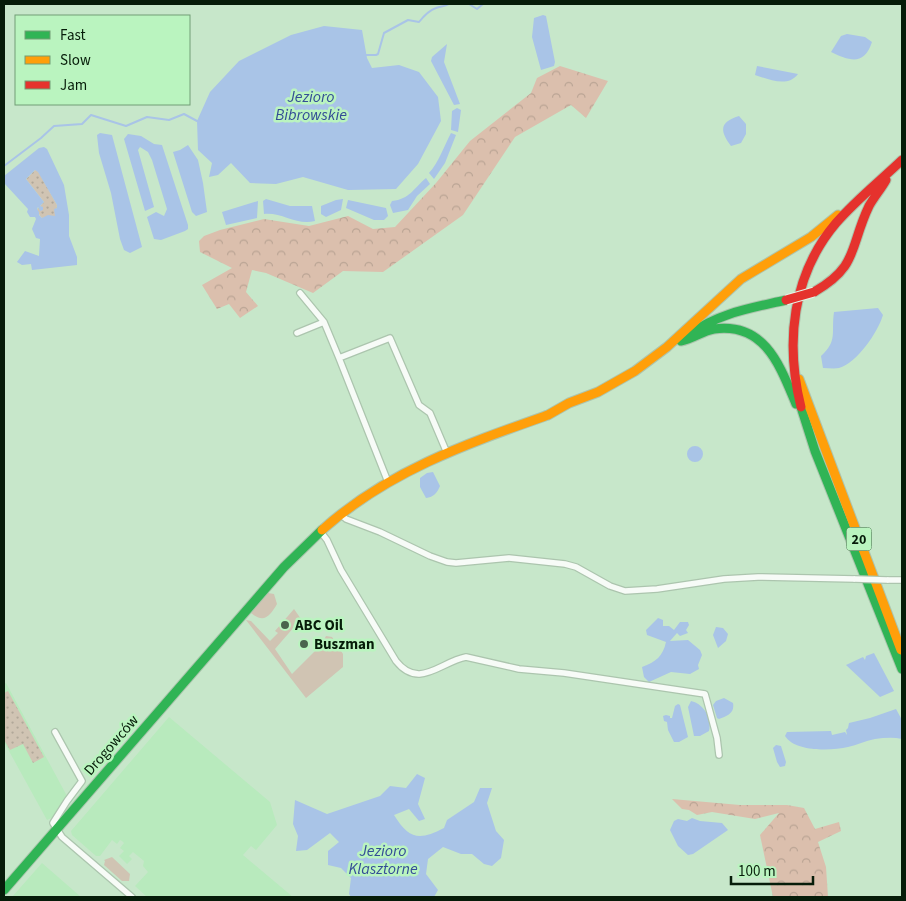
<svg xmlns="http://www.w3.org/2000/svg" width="906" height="901" font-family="'Source Sans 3',sans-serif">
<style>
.built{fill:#b8eabd}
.green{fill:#d0c4b3}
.forest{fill:url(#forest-crowns)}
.garden{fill:url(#garden-dots)}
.water{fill:#a9c4e7;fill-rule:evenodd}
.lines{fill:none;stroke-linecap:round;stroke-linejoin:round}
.stream{stroke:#a9c4e7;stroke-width:2}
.street-casing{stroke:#acc5ae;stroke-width:8}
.fast-casing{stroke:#acc5ae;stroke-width:11}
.slow-casing{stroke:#acc5ae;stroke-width:11}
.jam-casing{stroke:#acc5ae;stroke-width:11}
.street{stroke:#f7fbf7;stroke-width:5.5}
.fast{stroke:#30b455;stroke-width:9}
.slow{stroke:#ff9f0a;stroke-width:9}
.jam{stroke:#e5322d;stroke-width:9}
.street-bridge-casing{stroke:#acc5ae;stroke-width:8;stroke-linecap:butt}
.jam-bridge-casing{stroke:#e6f4e7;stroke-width:11;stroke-linecap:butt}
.street-bridge{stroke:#f7fbf7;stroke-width:5.5}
.jam-bridge{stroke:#e5322d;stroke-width:9}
.poi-dot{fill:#4a634d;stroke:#baf4bf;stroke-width:2}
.labels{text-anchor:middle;stroke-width:5;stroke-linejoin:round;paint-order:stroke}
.shield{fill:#baf4bf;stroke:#3c5d40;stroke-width:1}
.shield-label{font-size:14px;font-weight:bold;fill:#061c09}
.poi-label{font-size:15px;font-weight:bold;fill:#061c09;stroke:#baf4bf;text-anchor:start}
.street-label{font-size:15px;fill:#061c09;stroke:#baf4bf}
.water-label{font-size:16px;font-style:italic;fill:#344d96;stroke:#baf4bf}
</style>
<defs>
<pattern id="forest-crowns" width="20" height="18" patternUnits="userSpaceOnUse" patternTransform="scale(1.25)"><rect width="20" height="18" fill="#dbbfad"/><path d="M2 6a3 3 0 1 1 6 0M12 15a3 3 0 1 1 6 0" fill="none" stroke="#baa494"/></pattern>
<pattern id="garden-dots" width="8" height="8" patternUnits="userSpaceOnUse" patternTransform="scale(1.25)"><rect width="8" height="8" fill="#d0c4b3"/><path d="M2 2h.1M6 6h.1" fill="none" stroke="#b1a899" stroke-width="1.8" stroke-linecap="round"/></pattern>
</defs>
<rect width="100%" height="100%" fill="#c7e7ca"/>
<path class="built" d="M6 683 67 796 54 817 47 820 4 742V684Z
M169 717 270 802 277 825 256 850 251 846 243 855 293 897H147L135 886 148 872 143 866 144 861 133 852 129 856 132 859 127 864 119 856 124 851 120 848 124 843 122 841 120 840 117 844 112 840 100 856H96L72 835 71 831Z
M42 863 81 897H12Z"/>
<path class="green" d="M268 593 274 594 277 604C270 616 264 624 251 613V611Z
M294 609 301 619 275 649 292 674 322 644 326 636 332 637 343 654V667L306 698 246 620 251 621 270 641 278 633 275 631Z
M112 857 130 874 129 881H122L104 865 105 861 104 860Z"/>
<path class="forest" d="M560 66 608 81 586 118 571 105 515 137 463 215 383 272 343 271 313 293 266 273 252 270 246 292 258 306 240 318 229 304 217 309 202 285 232 268 200 252 199 241 204 236 220 230 264 219 309 226 348 216 373 229 395 227 436 183 470 141 531 93 537 78Z
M672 799 740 805H787L804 808 815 829 839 822 841 831 818 842 826 867 828 897H773L760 835 779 813 755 819 712 812 697 815 689 810 682 809Z"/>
<path class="garden" d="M35 170 38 171 57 205 55 216 42 218 40 216 37 209 41 207 40 206 44 202 26 179Z
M8 691 44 757 33 763 23 744 10 750 4 740V693Z"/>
<path class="water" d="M543 15 546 16 555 62 554 66 541 70 532 37 534 18Z
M324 26 362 30 367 58 372 68 399 65 419 72 438 97 441 121 418 164 396 189 348 190 303 177 276 184 250 183 231 163 218 175 209 177 212 163 198 150 197 121 210 92 239 61 291 35Z
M847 34 865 37 872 42C864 66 850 61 831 52L841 36Z
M447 44 444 62 460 104 454 105 431 61 432 57Z
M757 66 798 74C788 88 768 79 755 75Z
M457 108 461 110 458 132 451 130 452 111Z
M739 116 746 124V134L741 143 731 146C719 130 720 122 739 116Z
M100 133 112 135 142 247 130 253 124 250 120 239 111 193 99 153 97 135Z
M451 133 456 135 445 163 434 179 429 173C439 162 444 146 451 133Z
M128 134 141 136 154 144 162 145 188 225V229L185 231 161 240 154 239 147 217 156 212 164 216 167 209 152 160 148 152 140 147 138 150 154 207 145 211 124 139Z
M188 145 198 160 203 183 207 212 196 216 192 212 173 152 180 150Z
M44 147 47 149 64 185 69 215V236L77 257V265L32 270 31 264 22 265 17 262 25 251 39 256 40 239 36 238 32 229 36 219 35 217H30L27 212 28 209 4 183V176L39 148ZM35 170 38 172 57 205V208L54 209 55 216 48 215 42 218 39 215V212L37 209 38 207 40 211 43 210V207L40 206 44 202 26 179Z
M426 178 430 184 417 196 408 210 393 213 390 205 392 201C410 199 413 189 426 178Z
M266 199 290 206H312L315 221C297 226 282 212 264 214L263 201Z
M343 199 341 210 326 217 321 214V206L336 200Z
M348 200 386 208 388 216 384 220H374L346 208Z
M258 201 257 218 226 225 222 212Z
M878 308 883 315C878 332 857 363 839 368 834 369 828 368 823 368L821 356C838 341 831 332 834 312Z
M687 454a8 8 0 1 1 16 0a8 8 0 1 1-16 0Z
M433 472 440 486C437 493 434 497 426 498L420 487V478L427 473Z
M658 618 663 620V626H669L674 630 680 622H688L689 625 686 630 688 633 680 636 677 633 670 641 688 640 700 650 702 655 698 665 699 669 690 674 671 672 649 682 644 677 642 667C656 662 663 656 666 642L647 635 646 630Z
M716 627 723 628 728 634 726 641 718 648 713 635Z
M874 653 894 691 880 697 846 665 863 657 865 660 866 656Z
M724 698 733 703C735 713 727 716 719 719L717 718 713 705 716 701Z
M691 701C704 704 712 718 709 731L700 736H694L688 707Z
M678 704 680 705 688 737 679 742H674L668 730 667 722 664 721 663 716 666 715 670 716V718H672L675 706Z
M896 709 902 720V739C893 737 884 738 875 739 865 741 857 745 848 747 831 751 795 752 785 736L787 732C802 732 816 731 831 731L832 735 845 732 847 735 846 730 848 728 849 723 870 718Z
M776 745 781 746 786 762 785 766 780 767 777 762 773 748Z
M417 774 425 778 418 804 425 819 419 821 409 809 394 815C409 839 419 841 444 828L447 820 474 802 480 788H492L487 803 496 831 504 840 501 858 492 866 484 864 472 854H461L443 847 428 859 426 874 438 890 434 897H351L349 894 351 878 341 868 328 865V851L339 842 330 833 307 850 296 851 298 836 293 824 295 800 327 814 380 796 390 786 406 788Z
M692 818 700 821 722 823 728 830 693 854 688 855 678 846 670 830 674 821 678 819 687 821Z"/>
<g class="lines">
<path class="stream" d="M469 4 477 9 483 4
M366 55H376L378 54 384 33 408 20 419 22C423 17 430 10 436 8 441 6 444 7 449 4
M4 166 41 138 54 126 82 124 91 115 126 126 147 117 169 120 184 114 197 121"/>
<g class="street-casing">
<path id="street" d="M300 293 324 322 339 358
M297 333 324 322
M388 482 339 358 390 338 419 405 430 413 447 453
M340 514 346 519 380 532 430 556 447 562 456 563 509 558 565 564 576 567 610 586 625 591 657 589 724 579 758 577 855 579
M320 531 327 540 341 570 396 661C419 690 440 662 466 657L519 669 564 673 705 694 717 738 719 755
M887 580H902
M55 732 82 781 67 801 53 823 62 837 132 897"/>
</g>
<g class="fast-casing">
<path id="fast" d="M690 334C718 313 752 308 786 300
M681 341C693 339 702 331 714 329 765 322 780 366 796 404
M801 407 815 451 902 669
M4 890 284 567 322 530"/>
</g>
<g class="slow-casing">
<path id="slow" d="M799 379 901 650
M548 415 569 403 598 392 635 371 667 347 741 279 811 237 838 215
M322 530C388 471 466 444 548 415"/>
</g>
<g class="jam-casing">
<path id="jam" d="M814 292C859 266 849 248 869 206 874 197 881 189 886 180
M801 407C785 343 792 275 836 223 856 200 880 181 902 160"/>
</g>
<use href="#street" class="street"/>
<use href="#fast" class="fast"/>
<use href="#slow" class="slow"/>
<use href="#jam" class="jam"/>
<g class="street-bridge-casing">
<path id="street-bridge" d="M855 579 887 580"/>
</g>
<g class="jam-bridge-casing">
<path id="jam-bridge" d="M786 300 814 292"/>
</g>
<use href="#street-bridge" class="street-bridge"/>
<use href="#jam-bridge" class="jam-bridge"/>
</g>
<g class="poi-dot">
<circle cx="285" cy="625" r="5"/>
<circle cx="304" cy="644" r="5"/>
</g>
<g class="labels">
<rect class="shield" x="846.5" y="527.5" width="25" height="23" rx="4"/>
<g class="shield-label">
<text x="859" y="544">20</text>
</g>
<g class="poi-label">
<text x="295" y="630">ABC Oil</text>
<text x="314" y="649">Buszman</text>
</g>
<g class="street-label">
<text transform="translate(111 745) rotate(-49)" y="5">Drogowców</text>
</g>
<g class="water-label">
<text x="311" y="102">Jezioro<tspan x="311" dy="18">Bibrowskie</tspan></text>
<text x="383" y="856">Jezioro<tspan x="383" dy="18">Klasztorne</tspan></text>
</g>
</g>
<rect width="906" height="901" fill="none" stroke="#061c09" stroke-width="10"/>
<rect x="15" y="15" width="175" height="90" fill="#baf4bf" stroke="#729e76"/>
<rect x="25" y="31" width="25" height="8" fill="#30b455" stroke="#729e76"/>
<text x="60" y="40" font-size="15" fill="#061c09">Fast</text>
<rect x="25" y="56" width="25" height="8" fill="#ff9f0a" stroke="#729e76"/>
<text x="60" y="65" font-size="15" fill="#061c09">Slow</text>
<rect x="25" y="81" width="25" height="8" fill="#e5322d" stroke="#729e76"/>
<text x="60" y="90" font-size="15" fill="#061c09">Jam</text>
<path d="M731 876v8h82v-8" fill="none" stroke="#061c09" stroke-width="2.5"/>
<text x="738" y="876" font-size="15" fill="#061c09" stroke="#baf4bf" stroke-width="4" paint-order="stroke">100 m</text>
</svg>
